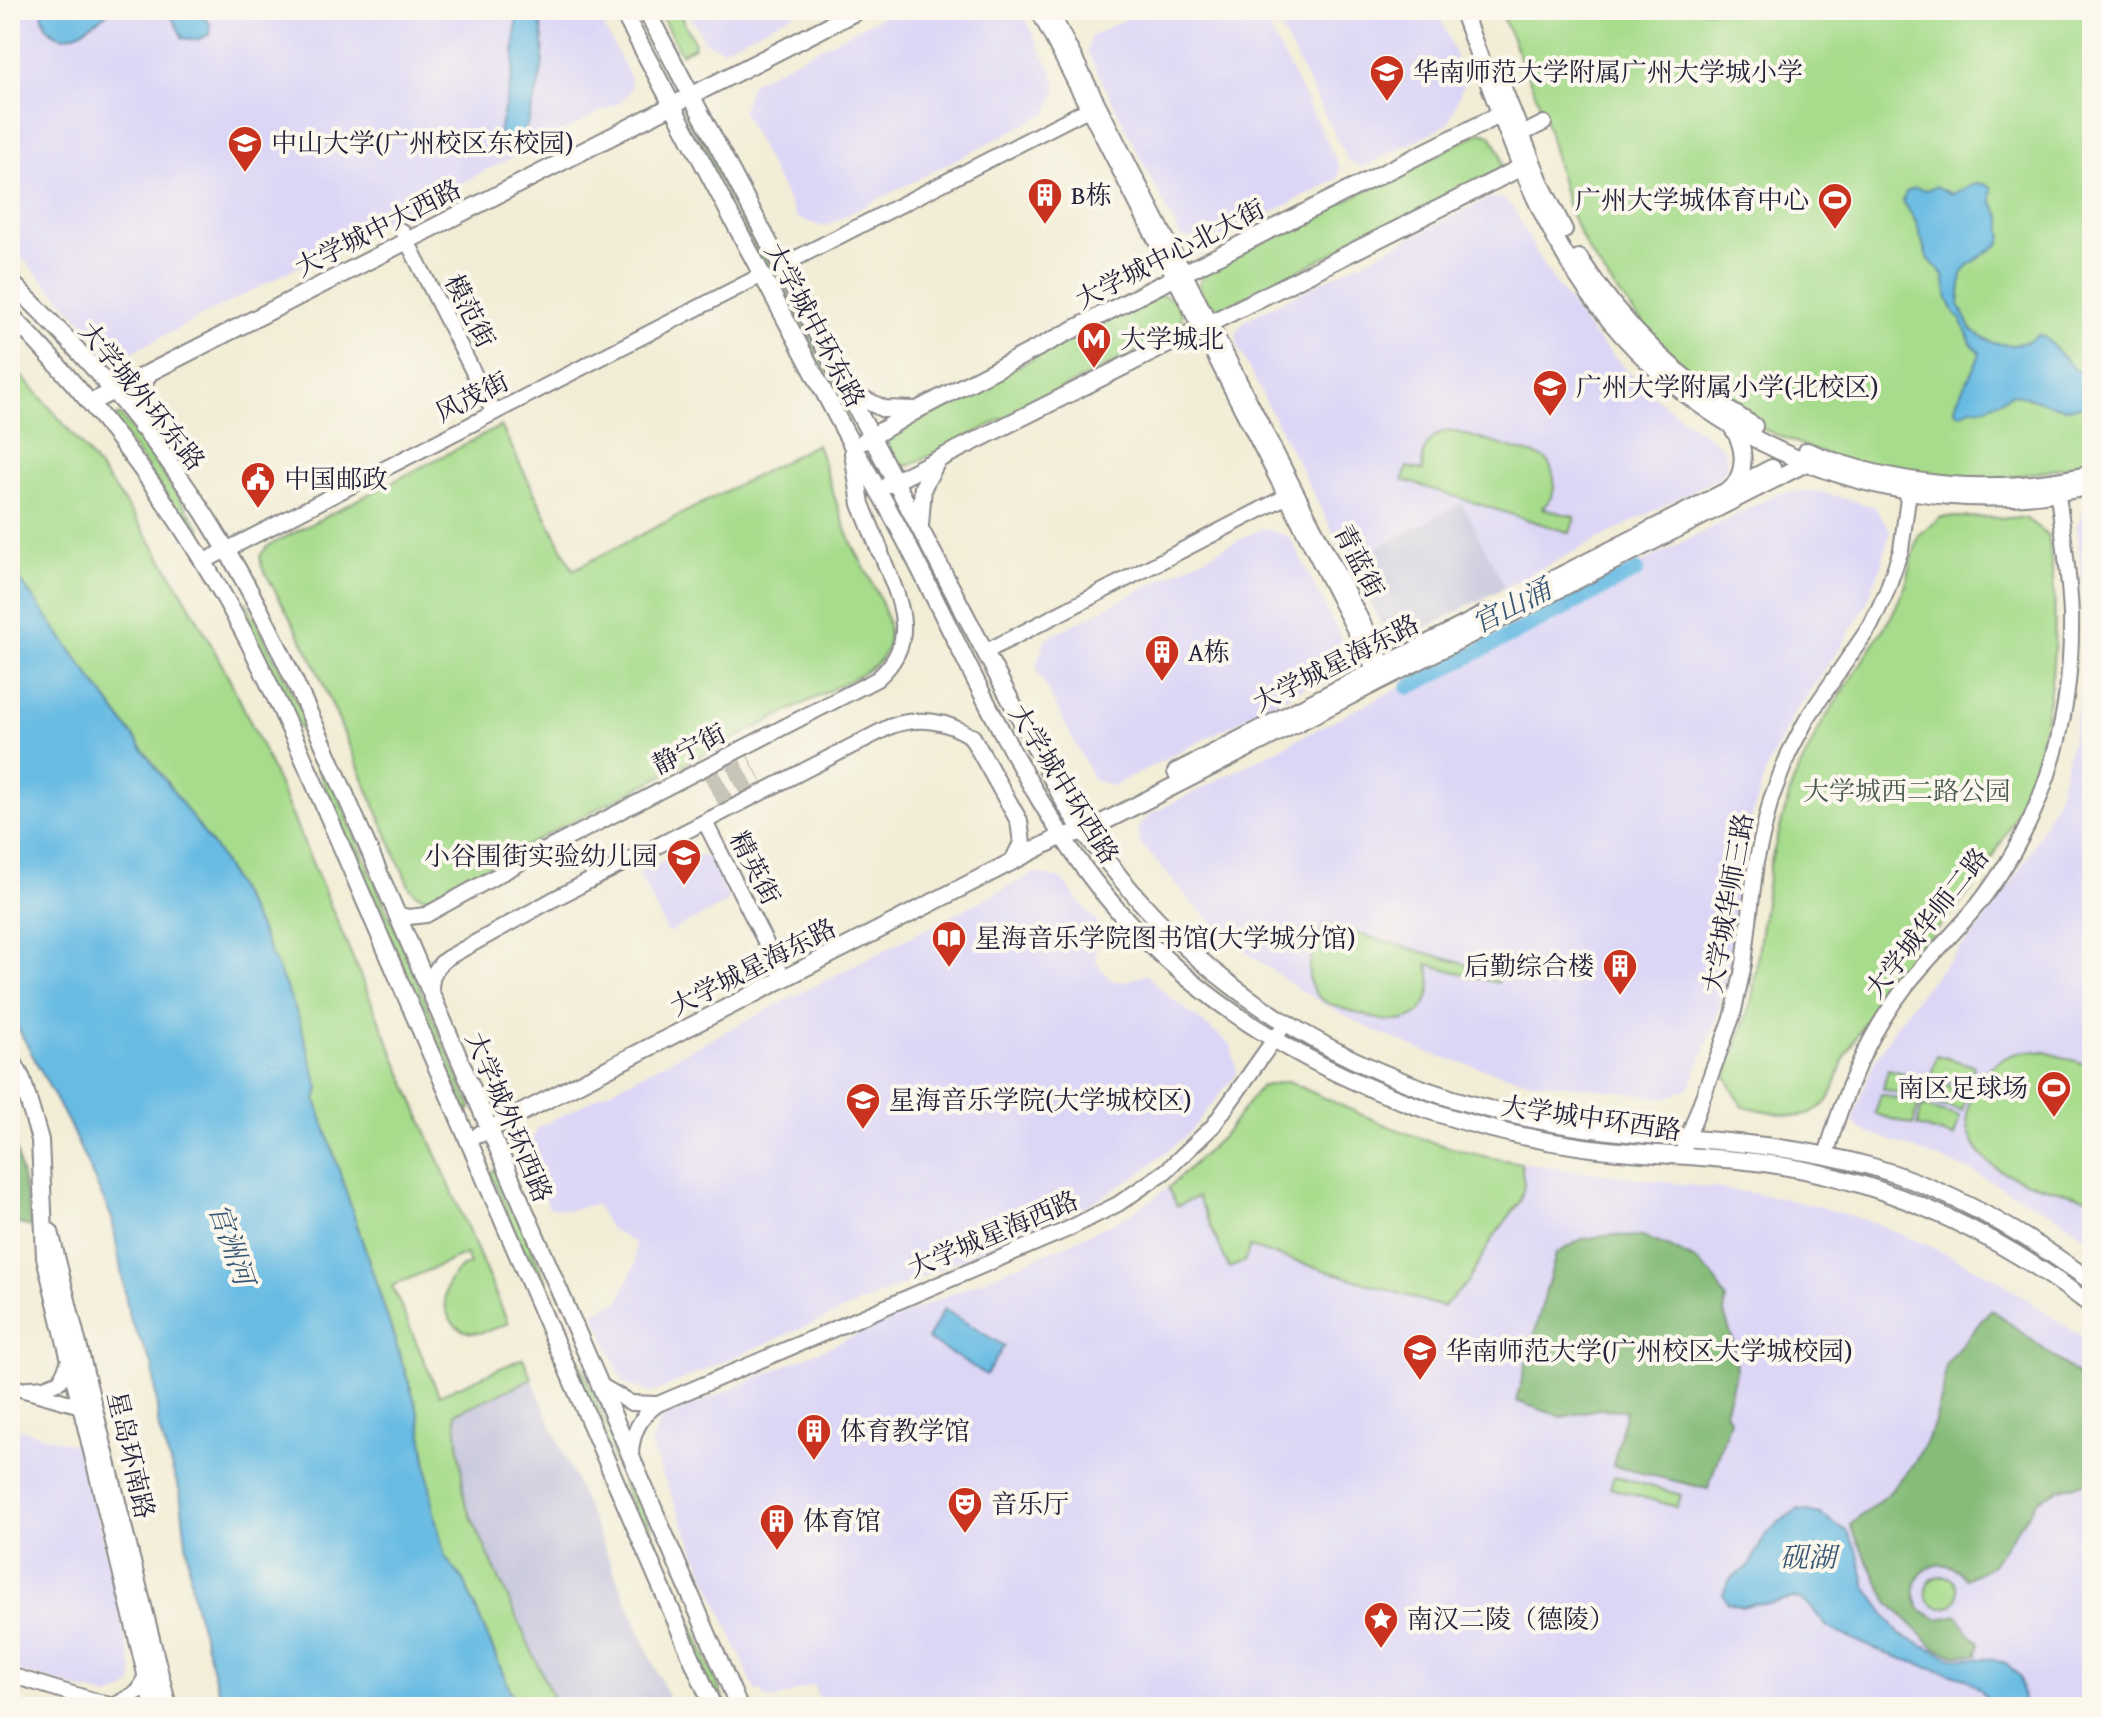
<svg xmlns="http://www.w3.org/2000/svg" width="2102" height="1717" font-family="'Gentium Book Plus','Noto Serif SC',serif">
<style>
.built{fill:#dcd6f6}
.industrial{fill:#c2c2dc}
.green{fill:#a7dc8c;stroke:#647f64;stroke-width:2}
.forest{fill:#85bc78;stroke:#546f5a;stroke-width:2}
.water{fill:#67bbe3;stroke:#446e8f;stroke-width:2}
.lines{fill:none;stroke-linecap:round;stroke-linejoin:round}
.river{stroke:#67bbe3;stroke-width:16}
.major-tunnel{stroke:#c8c4b7;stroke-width:16;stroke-dasharray:16 8;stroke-linecap:butt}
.minor-casing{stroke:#8a8888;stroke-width:18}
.major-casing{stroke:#8a8888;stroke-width:20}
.minor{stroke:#fff;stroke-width:14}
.major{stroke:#fff;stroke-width:16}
.labels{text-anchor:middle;stroke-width:8;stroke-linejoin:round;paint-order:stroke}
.poi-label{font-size:26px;fill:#22223b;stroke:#fbf7ec;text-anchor:start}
.street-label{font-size:26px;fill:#22223b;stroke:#fbf7ec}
.park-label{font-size:26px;fill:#4a5a53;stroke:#fbf7ec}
.water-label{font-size:28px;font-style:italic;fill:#3a5876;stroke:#fbf7ec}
</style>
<rect width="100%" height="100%" fill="#fbf7ec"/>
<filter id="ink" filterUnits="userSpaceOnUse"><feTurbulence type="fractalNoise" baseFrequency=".0125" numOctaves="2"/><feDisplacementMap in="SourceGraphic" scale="16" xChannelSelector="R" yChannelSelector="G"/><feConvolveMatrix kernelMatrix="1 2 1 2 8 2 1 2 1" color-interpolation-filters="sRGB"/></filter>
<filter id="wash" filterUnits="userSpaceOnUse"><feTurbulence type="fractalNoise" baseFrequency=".006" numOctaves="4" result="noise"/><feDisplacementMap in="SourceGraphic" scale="32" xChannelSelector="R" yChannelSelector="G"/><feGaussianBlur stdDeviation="1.8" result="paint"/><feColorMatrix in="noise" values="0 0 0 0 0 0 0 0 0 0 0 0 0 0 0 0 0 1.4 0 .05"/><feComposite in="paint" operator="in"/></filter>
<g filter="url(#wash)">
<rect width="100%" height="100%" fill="#f2edd6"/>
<path class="built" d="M10 10H595L629 75 631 87 626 97 620 102 132 352 121 354 108 348 10 246Z
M688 10H802L722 49 705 42Z
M894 10H1021L1058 84 1049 112 824 227 797 218 742 112 751 83Z
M1142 10H1260L1340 167 1338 179 1218 240 1201 242 1180 236 1087 51 1092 36Z
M1271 10H1438L1465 81 1448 124 1363 167 1349 162Z
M1490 198 1503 199 1512 206 1545 269 1593 335 1650 394 1722 447 1727 456 1726 470 1718 478 1505 587 1462 503 1349 563 1238 347 1236 335 1238 328 1247 319Z
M1817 491 1875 507 1891 531 1880 569 1866 604 1841 646 1794 714 1767 768 1747 833 1731 957 1716 1020 1690 1087 1669 1098 1526 1080 1433 1055 1368 1028 1299 990 1241 948 1193 904 1140 843 1138 827 1149 815 1406 684 1410 691 1639 574 1636 566 1779 493Z
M2092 508V1241L2051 1213 1971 1171 1860 1129 1852 1120 1873 1064 1895 1027 1924 988 1974 933 2006 892 2029 855 2058 796 2079 709 2085 652 2086 613 2077 525 2083 512Z
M1262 528 1290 537 1344 644 1335 672 1113 786 1094 780 1036 668 1045 639Z
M682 851 708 857 730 901 668 933 638 873Z
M1035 873 1061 879 1104 931 1097 939 1095 951 1097 963 1106 975 1114 981 1124 982 1146 974 1170 997 1231 1045 1237 1073 1188 1134 1137 1176 1090 1204 1061 1217 651 1393 623 1383 594 1312 620 1300 635 1264V1244L609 1228 596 1204 569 1210 549 1207 527 1155 537 1128Z
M1288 1081 1391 1128 1466 1152 1550 1167 1760 1194 1812 1205 1876 1223 1934 1248 1996 1278 2092 1344V1707H822L813 1685 774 1700 763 1696 761 1690 756 1692 650 1446 661 1419 1081 1238 1125 1217 1157 1196 1200 1161 1232 1126 1260 1087Z
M10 1426 81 1447 133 1670 132 1684 126 1690 108 1697 10 1669Z"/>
<path class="industrial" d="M1462 503 1505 587 1410 636 1382 626 1349 563Z
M532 1379 672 1707H557L465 1503 455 1413Z"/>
<path class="green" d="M658 10H677L695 43 694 47 681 54Z
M1500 10H2092V460L2048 471 1992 480 1956 482 1839 460 1755 426 1699 384 1651 334 1612 285 1588 250 1569 211 1544 114Z
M689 112 855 417 849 420 795 324 686 115Z
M1481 132 1491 135 1501 154 1502 166 1495 172 1226 307C1210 309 1203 300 1199 285L1204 272Z
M1156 295C1174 294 1184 308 1181 325L1173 333 909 466C896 465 890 455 887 442L891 432Z
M10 364C90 447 159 545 213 648 262 738 299 834 340 928 396 1060 452 1191 508 1323 499 1327 489 1332 478 1333 437 1334 434 1275 470 1264L466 1254 392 1286 439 1395 523 1358 532 1379 455 1413 465 1503 557 1707H517L464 1581 445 1557 434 1514 419 1414 316 1100 319 1088 284 983 258 926 218 853 10 566Z
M117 416H121L201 529V534H194L115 422Z
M501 426 573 570 817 444C828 476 837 508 850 539 862 569 894 610 888 643 885 659 873 667 860 675L544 836 436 895C425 899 416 897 409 886L312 658 262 567 260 556 268 546Z
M1450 430 1545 458C1557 474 1559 494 1542 508L1575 517 1570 533 1403 480 1407 467 1423 471C1420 451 1428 435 1450 430Z
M1941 517 2025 518 2048 535C2067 660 2047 790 1969 892 1942 927 1909 957 1883 993 1868 1015 1855 1038 1843 1061 1838 1073 1835 1090 1828 1101 1824 1106 1808 1115 1802 1116 1791 1118 1756 1108 1742 1106L1726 1077 1752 999 1770 864 1793 782 1821 725 1891 617 1906 585 1918 535Z
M240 601 246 602 303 714 471 1108 469 1111 466 1110 297 722 238 605Z
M1324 924 1500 974 1497 983 1427 964C1437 990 1426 1021 1394 1021 1381 1022 1369 1016 1357 1013 1346 1009 1332 1007 1322 1000 1300 982 1308 951 1328 936L1321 933Z
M2031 1051 2045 1052 2092 1066V1199C2062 1190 2012 1183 1988 1162 1944 1122 1975 1054 2031 1051Z
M1937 1055 1974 1066 1969 1086 1931 1075Z
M1888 1069 1926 1079 1920 1099 1883 1089Z
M1930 1080 1967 1091 1962 1111 1924 1101Z
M1288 1081C1368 1118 1432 1150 1521 1163L1524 1185 1520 1202 1493 1238 1468 1282 1443 1307 1250 1247 1244 1262 1229 1268 1198 1197 1177 1206 1168 1188 1225 1134 1260 1087Z
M1881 1094 1919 1105 1913 1125 1875 1114Z
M1922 1106 1960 1117 1954 1137 1917 1126Z
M494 1170 499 1172 727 1707H719L490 1173Z
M1614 1476 1681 1495 1677 1507 1610 1488Z
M1926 1592a16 16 0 1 1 32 0a16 16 0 1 1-32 0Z"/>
<path class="forest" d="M10 1119 32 1227 10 1222Z
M1612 1235 1643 1237 1670 1247 1697 1261 1713 1276 1726 1299 1724 1313 1732 1338 1736 1370 1725 1412 1730 1419 1708 1489 1613 1466 1626 1410 1598 1409 1562 1417 1516 1401 1556 1254 1582 1239Z
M1991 1309 2092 1386V1481L2060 1489 2038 1500 1991 1566 1966 1579C1943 1546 1900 1575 1920 1609L1937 1619 1957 1615 1970 1635 1979 1642 1977 1655H1955L1935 1648 1888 1602 1850 1525 1889 1493 1915 1462 1934 1425 1943 1392 1946 1364Z"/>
<path class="water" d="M42 10H112L80 32 65 37C49 35 43 25 42 10Z
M168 10C185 10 198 9 210 24V34L197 40 183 38Z
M517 10H536C554 54 535 98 522 140L518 150 509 154 502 151 498 135 513 73Z
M1975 184H1984L1992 188V201L2002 219V238L1999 244 1970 264 1962 274 1959 305 1972 330 1993 343 2013 345 2029 341 2038 335 2044 336 2074 369 2092 378V403C2057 417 2044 397 2012 394L1988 407 1971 408 1961 414 1955 411C1955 395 1975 372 1980 353L1971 343 1961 319 1955 314 1948 299 1944 276 1927 257 1916 222 1903 201 1906 192 1913 188 1926 190 1936 186 1952 194Z
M10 566 218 853 258 926 284 983 298 1016 319 1088 316 1100 419 1414 434 1514 445 1557 464 1581 517 1707H223L193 1599 180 1492 159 1430 153 1366 129 1317 112 1218 68 1122 10 1013Z
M944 1309 1004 1346 986 1375 927 1339Z
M1798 1509 1820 1514 1848 1532 1858 1553 1866 1587 1900 1635 1952 1658 1989 1659 2006 1663 2020 1677 2024 1707H1993L1980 1689 1965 1678 1884 1653 1828 1628 1811 1607 1802 1600 1791 1598 1770 1604 1755 1603 1742 1607 1728 1603 1723 1594 1729 1580 1749 1566 1765 1536 1778 1523Z"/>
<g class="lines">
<path class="river" d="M1409 687 1636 571"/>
</g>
</g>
<g filter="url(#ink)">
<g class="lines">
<path class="major-tunnel" d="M708 785 752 763
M715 798 759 776"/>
<g class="minor-casing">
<path id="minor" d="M1038 10 1375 670 1381 675
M1050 10 1371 639 1384 665 1385 673
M1512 139 1544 123
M402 231 494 413
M781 266 1094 106
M203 562 762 275
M985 652 1293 493
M705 822 784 979
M396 914 409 917 426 915 520 863 877 679C923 639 898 598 880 551
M431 996C430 979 434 966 449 957L552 900 889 727C917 716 947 720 972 737
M1684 1148 1733 1015 1744 964 1756 862 1771 799 1789 753 1808 717 1871 625 1886 593 1901 550 1909 491
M1826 1155C1844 1093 1866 1037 1906 986 1931 954 1962 927 1986 894 2048 810 2073 717 2071 614 2069 569 2062 525 2056 481
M600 1385 631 1403 657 1404
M10 1386 81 1406
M29 1388 44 1387 60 1381 70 1359
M631 1457C631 1435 640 1416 658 1404L1066 1230 1118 1204 1166 1171 1213 1126 1285 1024
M10 1675 116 1707
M114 1706 139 1691 145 1677"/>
</g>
<g class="major-casing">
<path id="major" d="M622 10 853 447C930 573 983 714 1064 839 1177 1015 1381 1119 1584 1147 1648 1156 1713 1155 1777 1165 1892 1183 2000 1235 2092 1306
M646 10 1067 807C1083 833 1103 856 1122 880 1238 1021 1406 1104 1585 1128 1682 1141 1778 1140 1873 1167 1951 1190 2026 1234 2092 1282
M1462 10C1496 101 1526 195 1578 277 1686 445 1898 530 2092 486
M1502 86 1541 184 1564 230
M1579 258C1624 328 1682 384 1754 426
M10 281C87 355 163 444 218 536 259 602 291 673 323 743L739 1707
M10 314C102 408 181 515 243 631 263 669 280 708 298 746L713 1707
M851 393 884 409 916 410
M90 403 859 10
M141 427 139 393 149 373
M1732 427C1745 445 1747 469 1733 487
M864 441 917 410 1148 291 1509 110
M1807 451C1896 488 1998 496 2092 474
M853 453 861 504 880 551
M889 484 1530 163
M920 525 923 487 937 461
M1546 583 1772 468
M972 737 1019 821 1022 843 1013 861
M1176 772 1487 613
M10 1056 22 1079 40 1140 45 1257 154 1707
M480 1134 1062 836 1084 832 1806 463
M50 1232 168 1707"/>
</g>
<use href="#minor" class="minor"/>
<use href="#major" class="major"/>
</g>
</g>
<defs>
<g id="school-pin" transform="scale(1.8)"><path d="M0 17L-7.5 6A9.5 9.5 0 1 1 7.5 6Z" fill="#c8321e" stroke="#fbf7ec"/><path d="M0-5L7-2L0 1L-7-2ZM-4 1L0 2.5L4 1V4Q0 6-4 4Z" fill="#fff"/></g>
<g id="university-pin" transform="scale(1.8)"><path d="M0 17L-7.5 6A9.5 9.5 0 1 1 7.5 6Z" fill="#c8321e" stroke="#fbf7ec"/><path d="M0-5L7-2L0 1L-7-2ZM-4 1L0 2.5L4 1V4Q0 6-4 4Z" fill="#fff"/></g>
<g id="building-pin" transform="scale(1.8)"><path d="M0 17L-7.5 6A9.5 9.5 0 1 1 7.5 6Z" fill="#c8321e" stroke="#fbf7ec"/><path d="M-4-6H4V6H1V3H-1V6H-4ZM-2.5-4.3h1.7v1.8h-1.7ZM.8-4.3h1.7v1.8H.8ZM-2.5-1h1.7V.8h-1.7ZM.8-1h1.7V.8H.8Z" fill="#fff"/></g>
<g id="stadium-pin" transform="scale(1.8)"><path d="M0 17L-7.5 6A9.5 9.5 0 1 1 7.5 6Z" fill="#c8321e" stroke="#fbf7ec"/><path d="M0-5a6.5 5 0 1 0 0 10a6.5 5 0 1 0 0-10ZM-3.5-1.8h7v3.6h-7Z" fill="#fff"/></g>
<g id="metro-pin" transform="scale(1.8)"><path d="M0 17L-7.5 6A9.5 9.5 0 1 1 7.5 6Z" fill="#c8321e" stroke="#fbf7ec"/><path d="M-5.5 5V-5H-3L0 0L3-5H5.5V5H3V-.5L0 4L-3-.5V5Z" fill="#fff"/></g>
<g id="civic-pin" transform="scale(1.8)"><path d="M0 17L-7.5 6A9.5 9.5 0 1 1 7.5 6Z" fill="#c8321e" stroke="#fbf7ec"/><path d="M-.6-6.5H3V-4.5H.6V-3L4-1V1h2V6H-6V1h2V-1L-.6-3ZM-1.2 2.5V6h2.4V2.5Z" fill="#fff"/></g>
<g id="library-pin" transform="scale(1.8)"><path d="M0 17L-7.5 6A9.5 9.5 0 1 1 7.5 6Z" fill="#c8321e" stroke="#fbf7ec"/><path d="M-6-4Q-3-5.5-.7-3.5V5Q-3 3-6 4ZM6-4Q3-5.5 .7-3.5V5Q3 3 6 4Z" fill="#fff"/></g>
<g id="theatre-pin" transform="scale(1.8)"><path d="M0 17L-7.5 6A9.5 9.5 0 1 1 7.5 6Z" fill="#c8321e" stroke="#fbf7ec"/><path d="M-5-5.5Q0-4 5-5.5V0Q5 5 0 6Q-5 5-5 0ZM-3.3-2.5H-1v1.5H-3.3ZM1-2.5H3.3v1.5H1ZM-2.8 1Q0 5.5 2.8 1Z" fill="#fff"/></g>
<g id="sight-pin" transform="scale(1.8)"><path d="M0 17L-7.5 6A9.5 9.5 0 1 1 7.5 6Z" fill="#c8321e" stroke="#fbf7ec"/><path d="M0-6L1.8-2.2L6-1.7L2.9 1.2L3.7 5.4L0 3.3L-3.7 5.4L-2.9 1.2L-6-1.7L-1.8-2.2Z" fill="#fff"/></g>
</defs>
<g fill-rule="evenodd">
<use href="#school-pin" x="1387" y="72"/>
<use href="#university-pin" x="245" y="143"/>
<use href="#building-pin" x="1045" y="195"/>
<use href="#stadium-pin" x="1835" y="200"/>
<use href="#metro-pin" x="1094" y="339"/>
<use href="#school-pin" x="1550" y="387"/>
<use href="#civic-pin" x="258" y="479"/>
<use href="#building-pin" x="1162" y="652"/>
<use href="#school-pin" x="684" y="856"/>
<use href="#library-pin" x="949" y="938"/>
<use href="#building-pin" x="1620" y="966"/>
<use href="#stadium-pin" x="2054" y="1088"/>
<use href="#university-pin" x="863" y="1100"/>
<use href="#university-pin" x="1420" y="1351"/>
<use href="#building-pin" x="814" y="1431"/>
<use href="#theatre-pin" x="965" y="1504"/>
<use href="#building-pin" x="777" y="1521"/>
<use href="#sight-pin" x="1381" y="1619"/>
</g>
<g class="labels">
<g class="poi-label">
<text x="1413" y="81">华南师范大学附属广州大学城小学</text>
<text x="271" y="152">中山大学(广州校区东校园)</text>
<text x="1071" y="204">B栋</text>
<text x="1809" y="209" text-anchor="end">广州大学城体育中心</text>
<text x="1120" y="348">大学城北</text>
<text x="1576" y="396">广州大学附属小学(北校区)</text>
<text x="284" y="488">中国邮政</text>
<text x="1188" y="661">A栋</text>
<text x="658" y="865" text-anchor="end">小谷围街实验幼儿园</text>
<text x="975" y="947">星海音乐学院图书馆(大学城分馆)</text>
<text x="1594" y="975" text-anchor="end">后勤综合楼</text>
<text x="2028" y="1097" text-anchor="end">南区足球场</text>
<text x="889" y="1109">星海音乐学院(大学城校区)</text>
<text x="1446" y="1360">华南师范大学(广州校区大学城校园)</text>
<text x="840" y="1440">体育教学馆</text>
<text x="991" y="1513">音乐厅</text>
<text x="803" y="1530">体育馆</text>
<text x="1407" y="1628">南汉二陵（德陵）</text>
</g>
<g class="street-label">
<text transform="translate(378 228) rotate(-27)" y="9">大学城中大西路</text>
<text transform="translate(1170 254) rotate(-27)" y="9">大学城中心北大街</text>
<text transform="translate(470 311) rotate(63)" y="9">模范街</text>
<text transform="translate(815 325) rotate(62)" y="9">大学城中环东路</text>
<text transform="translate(142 396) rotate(51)" y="9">大学城外环东路</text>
<text transform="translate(472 397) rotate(-27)" y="9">风茂街</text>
<text transform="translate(1359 561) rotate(63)" y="9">青蓝街</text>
<text transform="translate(1336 663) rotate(-27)" y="9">大学城星海东路</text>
<text transform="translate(689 749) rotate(-27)" y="9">静宁街</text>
<text transform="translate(1064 784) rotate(58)" y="9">大学城中环西路</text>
<text transform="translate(755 868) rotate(63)" y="9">精英街</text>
<text transform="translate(1728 903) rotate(-80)" y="9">大学城华师三路</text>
<text transform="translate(1927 923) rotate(-52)" y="9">大学城华师二路</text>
<text transform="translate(753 967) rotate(-27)" y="9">大学城星海东路</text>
<text transform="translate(509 1117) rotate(67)" y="9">大学城外环西路</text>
<text transform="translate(1591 1118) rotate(8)" y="9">大学城中环西路</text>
<text transform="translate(993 1234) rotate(-23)" y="9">大学城星海西路</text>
<text transform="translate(131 1455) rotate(77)" y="9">星岛环南路</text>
</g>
<g class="park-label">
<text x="1907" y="800">大学城西二路公园</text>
</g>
<g class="water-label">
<text transform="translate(1511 606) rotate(-27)" y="10">官山涌</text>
<text transform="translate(232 1244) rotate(71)" y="10">官洲河</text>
<text x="1808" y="1567">砚湖</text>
</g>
</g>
<rect width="2102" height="1717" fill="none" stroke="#fbf7ec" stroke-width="40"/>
</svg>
